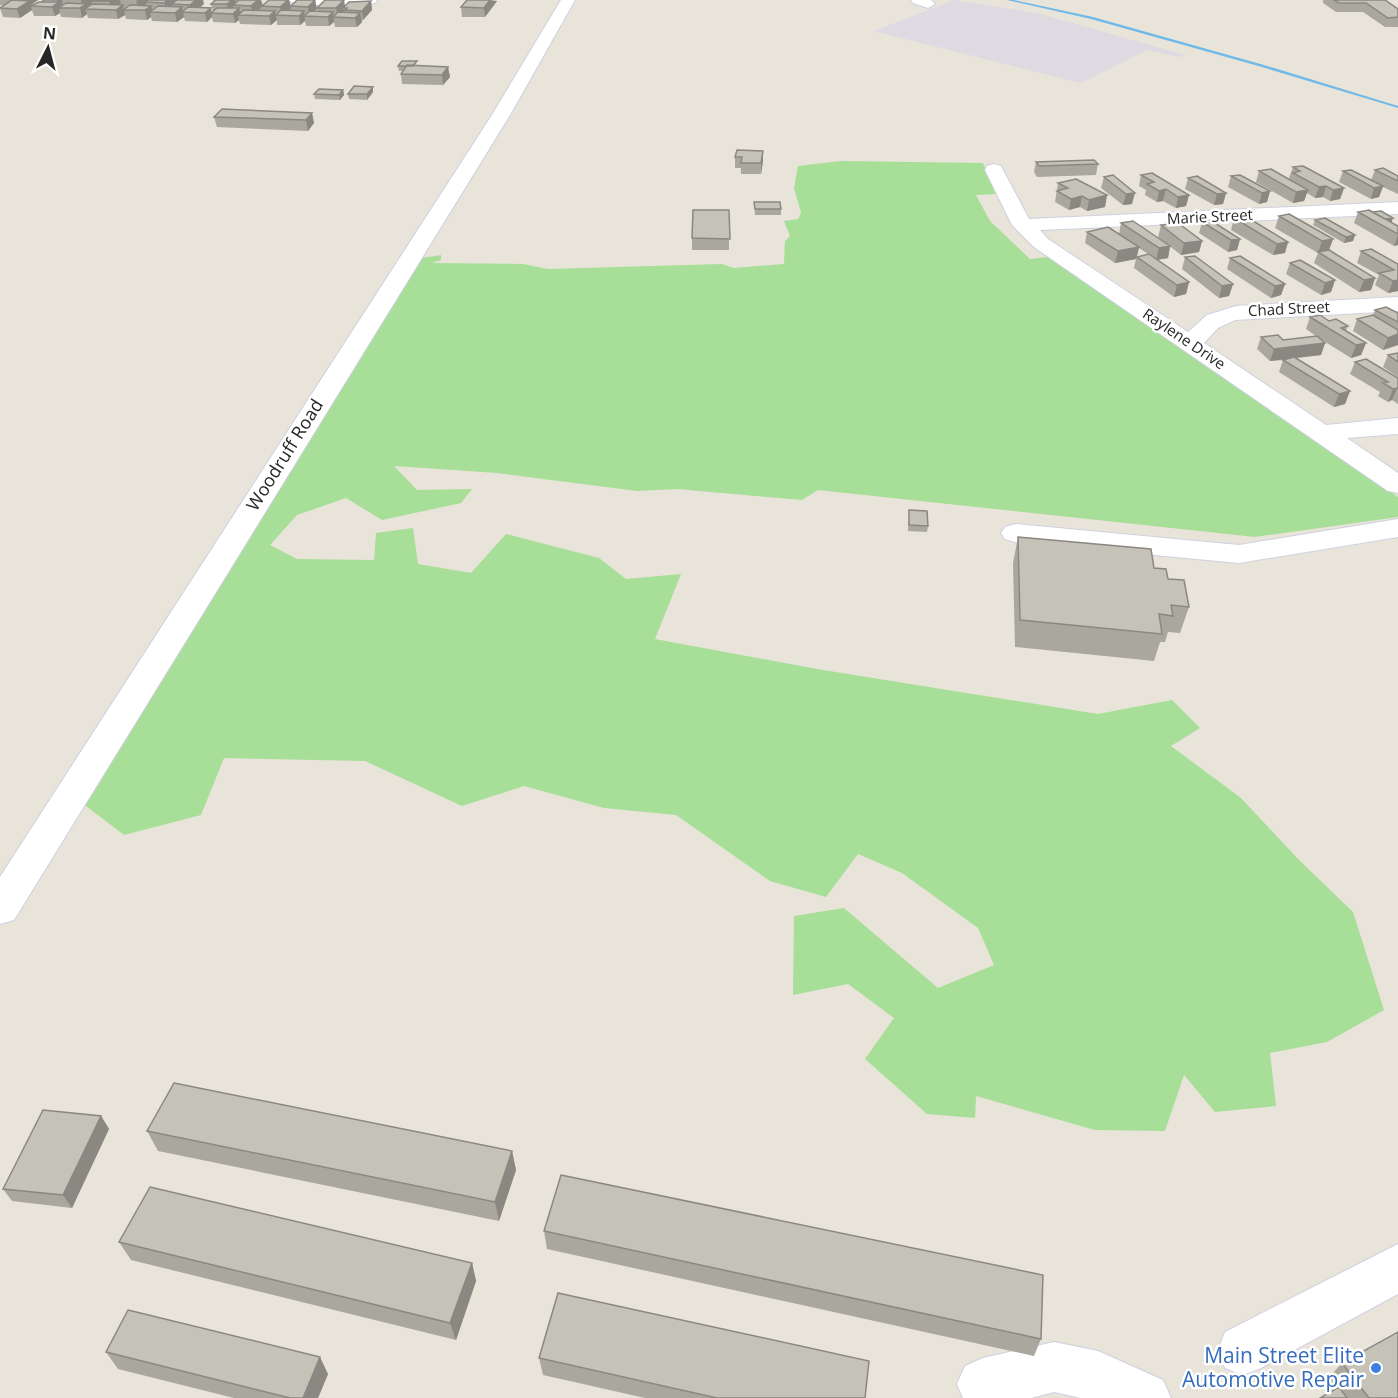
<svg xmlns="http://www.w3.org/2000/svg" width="1398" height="1398" font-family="'Open Sans',sans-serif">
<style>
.industrial{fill:#dddae2}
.green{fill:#a7de98}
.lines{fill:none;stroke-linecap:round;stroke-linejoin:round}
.stream{fill:#70b9e8;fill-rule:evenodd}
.minor-casing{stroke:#cfd0e0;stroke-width:2}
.minor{fill:#fff;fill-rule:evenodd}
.wall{fill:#a9a79e;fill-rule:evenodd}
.shaded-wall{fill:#8a8881}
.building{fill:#c5c2b8;stroke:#8a8881;stroke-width:1.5}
.shop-dot{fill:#3f7fe0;stroke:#fff;stroke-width:2}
.labels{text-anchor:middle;stroke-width:5;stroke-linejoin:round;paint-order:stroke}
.far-street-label{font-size:15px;fill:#272727;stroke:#fff}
.street-label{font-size:18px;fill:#272727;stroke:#fff}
.near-shop-label{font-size:21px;fill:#366cbe;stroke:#fff;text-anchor:end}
</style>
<rect width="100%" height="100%" fill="#e9e4d9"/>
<path class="industrial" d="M954 0 1037 13 1186 55 1179 57 1147 50 1081 83 874 31Z"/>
<path class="green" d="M841 161 983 163 997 194 976 195 990 221 1030 259 1048 257 1398 497V517L1255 537 818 490 802 500 677 489 637 491 497 473 394 466 417 490 472 489 461 503 382 520 346 498 297 515 270 545 297 559 374 560 376 533 413 528 418 564 471 573 506 534 599 558 626 579 681 574 655 639 817 669 1098 714 1172 700 1200 728 1171 746 1241 798 1299 860 1353 912 1384 1010 1327 1042 1270 1053 1276 1106 1215 1112 1184 1075 1165 1131 1095 1130 976 1096 975 1118 927 1114 865 1059 894 1018 848 984 793 995 794 916 844 908 938 988 994 965 978 928 902 873 858 854 826 897 770 881 676 815 604 808 524 786 462 806 365 761 224 758 201 815 124 835 82 803 415 259 441 255V260L432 263 523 264 548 269 722 264 734 268 784 264 785 241 790 236 784 221 798 219 801 213 794 188 798 166Z"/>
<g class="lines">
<path class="stream" d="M1007 0H1014L1093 17 1264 65 1398 106V108L1262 67 1091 19Z"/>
<g class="minor-casing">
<path id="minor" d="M288 0H377L375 3 353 6 295 4Z
M561 0H575L510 115 14 920 0 924V877L492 115Z
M911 0H931L935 4 928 8 913 3Z
M994 164 1001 166 1003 170 1029 219 1398 202V214L1040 230 1048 239 1188 332 1207 315 1236 306 1398 297V311L1235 320 1218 328 1204 343 1326 425 1398 418V434L1347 438 1398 473V493L1388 491 1034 247 1012 225 985 170 987 166Z
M1398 519V537L1239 563 1015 542 1005 539 1001 533 1005 527 1015 524 1239 545Z
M1398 1244V1294L1261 1368 1243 1375 1225 1368 1218 1350 1225 1332Z
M1054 1342 1098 1351 1163 1380 1171 1398H1081L1054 1392 1031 1398H963L957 1384 965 1366 983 1358Z"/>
</g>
<use href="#minor" class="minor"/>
</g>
<path class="wall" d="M0 0H38L31 5V6L44 0H147L204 4 200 7 211 8 212 12 213 11 211 4 214 2 213 0H261L262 5 269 0H289L291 6 315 0 317 9 314 11H317V8L344 0 345 6 371 1 372 10 363 20H362V22L357 27H335L334 22 329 26H306L305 21 300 25H277V20L271 25 240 24 239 20 235 23 213 22 212 17 207 22 185 21 184 17 177 22 152 21 151 17 147 20 126 19 125 15 118 19 88 18 87 14 82 18 61 17 60 13 55 16H34L32 10 20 18 3 17 0 8 5 5H0Z
M1323 0H1385L1398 9V27H1385L1363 12H1336L1323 3Z
M497 1 485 17H462L461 7Z
M398 66 448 67 450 77 443 85 402 84 401 74 403 71H399Z
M373 87V92L367 100 349 99 348 94Z
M343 90 344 95 340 100 315 99 314 94Z
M312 113 314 123 308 131 217 127 214 117Z
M763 151V161L761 174H741V168H735V157Z
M1036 162 1098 164 1096 175 1037 177 1034 172Z
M1293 167 1344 188 1340 199 1330 201 1323 197 1315 198 1307 193 1304 201 1293 203 1256 182 1259 171 1291 180 1289 178Z
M1375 170 1398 176V194L1383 187 1379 197 1371 199 1339 182 1343 171 1371 180Z
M1113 175 1132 204 1123 205 1101 188 1104 177Z
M1141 175 1189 195 1186 206 1176 208 1163 201 1157 202 1145 195 1146 190 1139 186Z
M1231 176 1270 191 1267 202 1259 204 1228 187Z
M1188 178 1226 193 1223 204 1214 205 1185 189Z
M1058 183 1107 195 1105 207 1087 211 1080 207 1069 210 1055 202Z
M754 202 781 209V215H755Z
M729 210V250H692V238Z
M1358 212 1391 223 1398 226V245L1394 246 1354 223Z
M1279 216 1333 239 1329 250 1375 278 1371 290 1359 292 1314 263 1318 253 1275 228Z
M1234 218 1288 242 1285 253 1273 255 1231 230Z
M1315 220 1355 235 1353 241 1344 243 1313 225Z
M1202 222 1240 239 1237 250 1228 252 1199 233Z
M1121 223 1170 246 1168 258 1157 260 1189 282 1186 294 1174 297 1134 268 1136 259 1115 263 1085 243 1087 232 1119 234ZM1139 248 1148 254 1137 257Z
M1161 225 1202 241 1199 252 1181 255 1158 237Z
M1361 251 1398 264V291L1388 293 1375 285 1379 275 1357 263Z
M1185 257 1233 284 1229 296 1219 298 1182 269Z
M1230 258 1285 284 1281 295 1271 298 1227 269Z
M1290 263 1335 280 1331 292 1321 295 1286 274Z
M1375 310 1398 313V345L1383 350 1353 331 1357 319 1373 315Z
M1310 317 1329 321 1348 326 1346 331 1366 343 1361 355 1351 358 1319 338 1325 343 1321 355 1296 358 1350 391 1345 404 1334 407 1279 372 1283 360H1284L1270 361 1257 349 1261 337 1283 340 1316 336 1306 329Z
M1398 353V377L1383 367 1388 355Z
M1355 362 1398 378V404L1392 400 1388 402 1378 396 1380 392 1350 374Z
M909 510 928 526 927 532 908 531Z
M1018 537 1154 568 1168 579 1189 607 1180 633 1168 632 1165 642H1160L1154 661 1015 647 1013 563Z
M101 1116 109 1129 72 1208 12 1201 3 1189Z
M147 1131 512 1151 516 1170 499 1221 158 1151Z
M544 1231 1041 1339 1034 1356 547 1249Z
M119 1242 472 1263 476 1281 456 1340 131 1260Z
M106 1352 328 1374 318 1398H234L118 1369Z
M539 1358 865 1398H645L543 1375Z
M1342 1363 1398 1398H1320L1329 1392 1323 1384Z"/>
<path class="shaded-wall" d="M27 0H38L31 5 32 10 20 18 17 9 28 2Z
M61 0H62L63 4 60 6 61 8H59L60 13 55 16 52 7Z
M81 0H94L92 1V3L88 6V9H85L87 14 82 18 80 8 82 7Z
M111 0H121H120L121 3 111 10 109 1Z
M138 0H147L148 2H146V5L139 10 136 1Z
M168 0H176L172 4 173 7 167 12 164 3Z
M196 0H203L204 4 194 12H191L190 5Z
M232 0H235L237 5H233L234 10 229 13 227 4Z
M258 0H261L263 6 253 15 251 6Z
M288 0H289L291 8 282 16 280 7Z
M315 0 317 9 309 16 308 7Z
M344 0 345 8H343L344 12 338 18 336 8Z
M490 0 497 1 485 17 484 8Z
M371 1 372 10 363 20 362 11Z
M123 5 125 15 118 19 116 10Z
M151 6 153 12H150L151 17 147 20 145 10Z
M182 7 184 17 177 22 175 13Z
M211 8 212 17 207 22 205 13Z
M239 8 241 15H238L239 20 235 23 233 14Z
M275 11 277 20 271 25 269 16Z
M304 11 305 21 300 25 299 16Z
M333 12 334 22 329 26 328 17Z
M360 13 362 22 357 27 355 18Z
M448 67 450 77 443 85 442 75Z
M373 87V92L367 100V94Z
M343 90 344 95 340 100 339 95Z
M312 113 314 123 308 131 306 120Z
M763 151V161L761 174V163Z
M1326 186 1323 197 1315 198 1319 187Z
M1383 186 1379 197 1371 199 1374 188Z
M1344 188 1340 199 1330 201 1333 190Z
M1166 189 1163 201 1157 202 1159 191Z
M1308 190 1304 201 1293 203 1296 192Z
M1270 191 1267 202 1259 204 1262 193Z
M1135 193 1132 204 1123 205 1126 194Z
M1226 193 1223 204 1214 205 1217 194Z
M1107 195 1105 207 1087 211 1089 200Z
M1189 195 1186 206 1176 208 1178 197Z
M1082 196 1080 207 1069 210 1071 199Z
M1393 218 1391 224 1376 221Z
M1355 235 1353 241 1344 243 1346 237Z
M1398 235V245L1394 246Z
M1240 239 1237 250 1228 252 1231 240Z
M1333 239 1329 250 1318 253 1322 241Z
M1202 241 1199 252 1181 255 1184 243Z
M1288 242 1285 253 1273 255 1277 244Z
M1170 246 1168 258 1156 260 1159 248Z
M1139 247 1136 259 1115 263 1118 251Z
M1375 278 1371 290 1359 292 1364 280Z
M1335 280 1331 292 1321 295 1325 283Z
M1398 280V291L1388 293 1393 281Z
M1189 282 1186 294 1174 297 1177 285Z
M1233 284 1229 296 1219 298 1222 286Z
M1285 284 1281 295 1271 298 1275 286Z
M1398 334V345L1383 350 1388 338Z
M1325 343 1321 355 1270 361 1274 349Z
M1366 343 1361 355 1351 358 1356 345Z
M1397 388 1392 400 1388 402 1393 389Z
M1350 391 1345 404 1334 407 1339 394Z
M101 1116 109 1129 72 1208 63 1195Z
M512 1151 516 1170 499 1221 495 1202Z
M472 1263 476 1281 456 1340 450 1323Z
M320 1357 328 1374 318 1398H303Z"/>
<path class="building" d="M12 0 30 1 17 9 0 8Z
M44 0H61L57 2H42Z
M93 0H111L109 1H92Z
M148 0H168L164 3 146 2Z
M177 0H196L190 5 172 4Z
M216 0H232L227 4H211Z
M239 0H258L251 6 233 5Z
M269 0H288L280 7 262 6Z
M297 0H315L308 7 291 6Z
M325 0H344L336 8H317Z
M467 0H490L484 8 461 7Z
M1334 0H1385L1398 9V17L1388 18 1366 3H1339Z
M371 1 362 11 345 10 347 8H343L349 2Z
M39 2H59L52 7 31 6Z
M66 3 87 4 80 8H59Z
M92 4 123 5 116 10 85 9Z
M130 5 151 6 145 10H123Z
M158 6 182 7 175 13 150 12Z
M188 7 211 8 205 13 182 12Z
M217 8H239L233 14 211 13Z
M244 10 275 11 269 16 238 15Z
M281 10 304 11 299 16 276 15Z
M310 11 333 12 328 17 304 16Z
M338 12 360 13 355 18 333 17Z
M402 61H417L413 66H398Z
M407 65 448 67 442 75 401 74Z
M354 86 373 87 367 94H348Z
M319 89 343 90 339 95 314 94Z
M222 109 312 113 306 120 214 117Z
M737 150 763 151 761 163H741L742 157H735Z
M1094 160 1098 164 1039 166 1036 162Z
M1303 166 1344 188 1333 190 1326 186 1319 187 1293 173 1300 171 1293 167Z
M1383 168 1398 176V181L1375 170Z
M1271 169 1308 190 1296 192 1259 171Z
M1351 170 1383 186 1374 188 1343 171Z
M1152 173 1189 195 1178 197 1166 189 1159 191 1147 184 1154 182 1141 175Z
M1113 175 1135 193 1126 194 1104 177Z
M1240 175 1270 191 1262 193 1231 176Z
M1197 176 1226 193 1217 194 1188 178Z
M1076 179 1107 195 1089 200 1082 196 1071 199 1057 191 1068 188 1058 183Z
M754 202H780L781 209H755Z
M693 210H729L730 239 692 238Z
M1369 210 1398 226V234L1358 212Z
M1381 211 1393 218 1385 219 1372 212Z
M1289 214 1333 239 1322 241 1279 216Z
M1245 216 1288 242 1277 244 1234 218Z
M1325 218 1355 235 1346 237 1315 220Z
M1210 220 1240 239 1231 240 1202 222Z
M1133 221 1170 246 1159 248 1121 223Z
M1178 223 1202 241 1184 243 1161 225Z
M1108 227 1139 247 1118 251 1087 232Z
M1371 249 1398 264V280L1393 281 1379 273 1394 270 1361 251Z
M1329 250 1375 278 1364 280 1318 252Z
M1149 254 1189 282 1177 285 1137 257Z
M1195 256 1233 284 1222 286 1185 257Z
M1240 256 1285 284 1275 286 1230 258Z
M1300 260 1335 280 1325 283 1290 263Z
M1386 307 1398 313V322L1375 310Z
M1320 315 1329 321 1336 319 1348 326 1341 328 1366 343 1356 345 1310 317Z
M1373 315 1398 330V334L1388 338 1357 319Z
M1278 335 1283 340 1317 336 1325 343 1274 349 1261 337Z
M1398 353V362L1388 355Z
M1294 357 1350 391 1339 394 1283 360Z
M1366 359 1398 378V388L1393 389 1383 383 1388 382 1355 362Z
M909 510 927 511 928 526 909 525Z
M1018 537 1151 549 1154 568 1166 569 1168 579 1184 580 1189 607 1171 605 1173 616 1159 614 1162 634 1020 620Z
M174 1083 512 1151 495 1202 147 1131Z
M43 1110 101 1116 63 1195 3 1189Z
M561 1175 1043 1275 1041 1339 544 1231Z
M150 1187 472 1263 450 1323 119 1242Z
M558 1293 869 1361 865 1398H717L539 1358Z
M128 1310 320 1357 303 1398H290L106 1352Z
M1398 1332V1398H1369L1342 1363Z
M1339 1387 1347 1398H1320Z"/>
<circle class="shop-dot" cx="1376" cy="1368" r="6"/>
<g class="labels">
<g class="far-street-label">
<text transform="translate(1210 217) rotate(-3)" y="5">Marie Street</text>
<text transform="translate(1289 309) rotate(-3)" y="5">Chad Street</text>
<text transform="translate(1184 339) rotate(34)" y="5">Raylene Drive</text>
</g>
<g class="street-label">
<text transform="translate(285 455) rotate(-58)" y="6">Woodruff Road</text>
</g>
<g class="near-shop-label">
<text x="1364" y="1363">Main Street Elite<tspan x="1364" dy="24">Automotive Repair</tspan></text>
</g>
</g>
<g transform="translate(48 48) rotate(6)" stroke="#ffffff" stroke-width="4.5" paint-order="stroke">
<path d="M0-4.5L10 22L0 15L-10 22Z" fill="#272727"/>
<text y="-9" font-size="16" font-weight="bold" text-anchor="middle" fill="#272727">N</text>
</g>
</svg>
